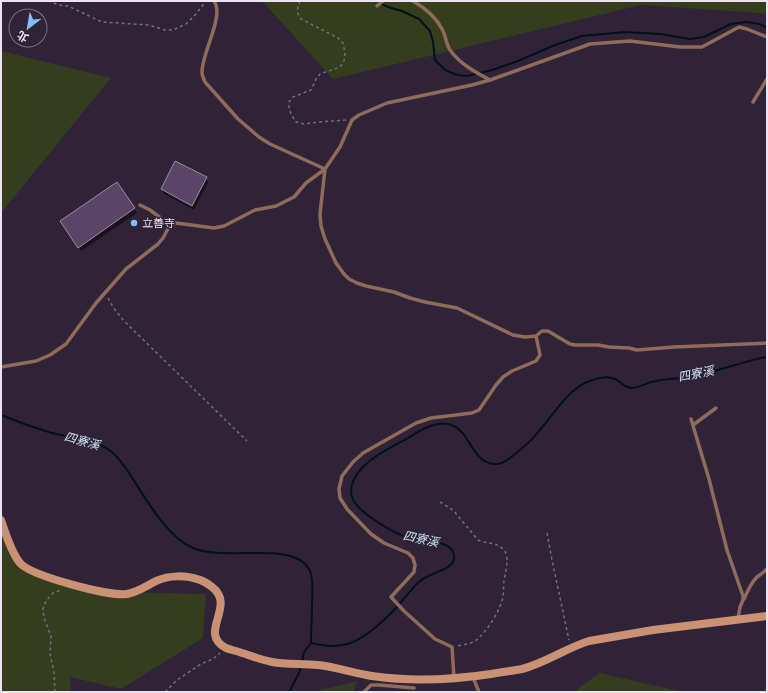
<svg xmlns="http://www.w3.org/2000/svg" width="768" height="693" font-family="'DejaVu Sans','Noto Sans TC',sans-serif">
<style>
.green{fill:#343d1d}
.shadow{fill:#0007}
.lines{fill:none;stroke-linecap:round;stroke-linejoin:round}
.stream{stroke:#00101c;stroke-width:2}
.building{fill:#5a4566;stroke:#9c8da6}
.path{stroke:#786d7e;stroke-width:1.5;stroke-dasharray:3 3;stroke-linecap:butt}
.lane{stroke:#8f6b5a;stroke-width:3.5}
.secondary{stroke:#ca9174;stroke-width:8}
.poi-dot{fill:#80bdfa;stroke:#302337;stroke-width:1.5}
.labels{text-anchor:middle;stroke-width:3;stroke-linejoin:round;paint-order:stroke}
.poi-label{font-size:11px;fill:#ece4f1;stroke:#302337;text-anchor:start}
.water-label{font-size:12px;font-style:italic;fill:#cce5f6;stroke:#302337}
</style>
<rect width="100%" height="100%" fill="#302337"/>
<path class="green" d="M262 1H767V15L760 13 641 5 333 79Z
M1 51 111 78 1 213Z
M1 510 19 564 79 591 206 594 203 638 121 689 70 677 71 692H1Z
M599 673 684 692H574Z
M358 681 352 692H312Z"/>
<path class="shadow" d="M206 178 208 183 194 210 164 194 162 189Z
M117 183 137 213 81 251 63 226Z"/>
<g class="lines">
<path class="stream" d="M379 1 382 4 388 7 402 11 419 19 430 31 433 42 435 60 445 70 457 75 468 76 492 70 518 61 555 45 582 36 625 32 660 34 690 39 704 37 731 24 747 22 760 24 767 28
M1 415C18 422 35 428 52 433 72 438 96 439 112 452 120 459 125 467 131 476 146 499 167 537 193 548 223 561 285 543 305 564 307 566 309 569 310 571 314 581 312 594 312 604 312 617 311 630 311 643 324 646 337 648 351 643 366 637 385 620 396 608 404 599 411 589 420 581 423 579 427 576 431 575 440 570 459 567 453 552 449 541 427 542 416 540 411 539 406 537 401 535 393 532 386 527 379 523 357 509 339 495 361 469 374 455 392 447 408 438 417 433 424 427 434 425 440 423 448 423 454 426 471 434 473 466 498 464 505 463 510 458 515 454 524 447 532 440 539 431 554 414 566 392 587 382 595 379 606 375 615 379 621 382 624 388 632 388 641 387 648 382 656 381 668 378 680 379 692 377 707 374 721 369 735 365 746 362 756 359 767 357
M302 662 304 652 311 643
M289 692 299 673 301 666"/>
</g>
<path class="building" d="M175 161 207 177 192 206 161 189Z
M117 182 135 208 78 248 60 221Z"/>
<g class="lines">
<path class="path" d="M48 1 59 5 68 6 102 22 149 25 165 30H173L186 24 196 14 206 1
M300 1C297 8 296 13 301 19L338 38 343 43 345 53 344 61 340 67 320 74 316 79 311 90 293 97 289 102V109L292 116 296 122 304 124 319 122 347 120
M108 298 113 307 124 321 247 441
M440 502 453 510 478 540C486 544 497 542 503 549 510 556 506 567 505 576 503 583 504 590 503 597 500 611 487 632 475 641 470 644 463 645 457 646
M547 533 552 560 569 640
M55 692 54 672 50 654 51 636 44 618 43 609 46 601 53 593 61 590
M165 692 177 680 201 664 213 659 220 653"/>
<path class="lane" d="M214 1C225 16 201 54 202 73 202 76 204 79 205 82L238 119 259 137 270 144 325 169 320 214 321 226 325 239 336 263 344 274 349 279 357 283 366 286 394 292 410 298 425 302 457 308 513 335 525 337 536 336 542 331H548L570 344 575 345H598L609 347 629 348 637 350 674 347 767 343
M413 1C425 8 436 17 442 29 446 36 446 44 450 50 460 64 475 72 490 80
M377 6 383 1
M753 102 767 79
M140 205 150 210 170 225
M1 367 36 361 50 355 66 344 96 303 126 269 158 244 163 238 170 225 176 223 214 228 224 226 255 210 276 206 294 197 306 183 325 169 340 147 352 120 359 115 387 103 472 85 490 80 590 44 630 41 680 47H702L739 27 747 29 767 37
M691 419 709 479 727 550 743 596V600L740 607 738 619
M693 425 716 408
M744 599C747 592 751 583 757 577 761 574 764 572 767 569
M473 677 479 692
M454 678 452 647 435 639 404 611 391 597 414 572 415 565 413 558 408 553 384 543 371 534 347 509 340 498 339 489 342 476 353 462 363 453 416 423 431 418 472 413 479 410 496 385 503 377 512 371 536 361 540 355 536 336
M364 692 371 685H379L414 688"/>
<path class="secondary" d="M1 520C5 532 12 555 21 564 33 576 110 597 127 594 138 592 146 586 156 581 169 575 186 575 200 580 204 581 208 584 212 587 237 606 197 633 226 648 231 650 237 651 242 653 252 656 262 660 272 662 287 665 303 663 318 665 336 667 354 673 372 676 412 682 451 680 491 674 501 672 512 671 522 669 546 663 566 648 589 641L653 630 767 616"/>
</g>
<circle class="poi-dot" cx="134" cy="223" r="4"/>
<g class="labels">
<g class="poi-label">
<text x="142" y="227">立善寺</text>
</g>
<g class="water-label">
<text transform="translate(696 374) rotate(-11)" y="4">四寮溪</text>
<text transform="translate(82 441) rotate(16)" y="4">四寮溪</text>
<text transform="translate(421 539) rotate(12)" y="4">四寮溪</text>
</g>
</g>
<rect width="768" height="693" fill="none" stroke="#ece4f1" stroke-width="4"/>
<g transform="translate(28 28) rotate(211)"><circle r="19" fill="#302337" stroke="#7b7081"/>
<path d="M0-3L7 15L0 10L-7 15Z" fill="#80bdfa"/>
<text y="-6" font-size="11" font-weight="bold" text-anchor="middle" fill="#ece4f1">北</text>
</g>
</svg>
